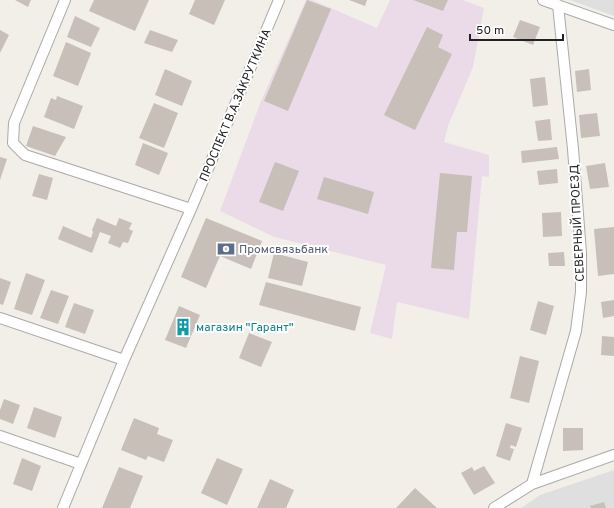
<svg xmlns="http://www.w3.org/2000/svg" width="614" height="508" font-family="Overpass,sans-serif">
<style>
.residential{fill:#e0dfdf}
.industrial{fill:#ebdbe8}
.building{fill:#c7bfb8}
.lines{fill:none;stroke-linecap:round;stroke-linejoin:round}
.street-casing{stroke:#a9a9a9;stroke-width:12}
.street{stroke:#fff;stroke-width:10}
.labels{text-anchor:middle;stroke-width:4;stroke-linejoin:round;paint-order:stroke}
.street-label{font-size:12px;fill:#222;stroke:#fff}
.service-label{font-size:12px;fill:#4e5e75;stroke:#fff;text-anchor:start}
.culture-label{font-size:12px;fill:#0d838f;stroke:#fff;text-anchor:start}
</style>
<rect width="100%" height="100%" fill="#f2efe9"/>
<path class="residential" d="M570 0H614V16Z
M614 470V508H521L540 495Z"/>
<path class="industrial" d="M306 0H312L377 28 390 0H462L484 8 473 67 448 126 444 142 489 155V177L482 176 469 319 397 302 392 339 370 333 386 265 274 237 220 211 261 101Z"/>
<path class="building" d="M15 0H31L28 7Z
M94 0H149L135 31 89 11Z
M195 0H225L214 25 189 14Z
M307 0 331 9 288 111 264 101Z
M349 0H367L365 6Z
M413 0H448L443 11Z
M75 16 100 28 91 47 67 37Z
M520 20 540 27 533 45 513 37Z
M427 27 443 35 438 47 452 54 415 130 384 115Z
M0 30 9 35 0 53Z
M150 30 178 40 172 52 144 43Z
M66 42 91 53 78 86 53 76Z
M165 69 192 81 182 106 155 95Z
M589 69 591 90 577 92 575 71Z
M545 77 548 105 533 107 530 79Z
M57 96 83 106 74 129 44 117 51 98 56 100Z
M154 103 178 113 164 148 139 138Z
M597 113 600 136 581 138 579 115Z
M550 119 552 140 538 141 535 121Z
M33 126 66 137 55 156 26 146Z
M143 143 168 153 159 175 135 165Z
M557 147 559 159 522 163 521 151Z
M0 157 7 159 0 180Z
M275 162 299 171 283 211 259 202Z
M605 163 609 187 590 189 586 166Z
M557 169 558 183 539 185 537 171Z
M440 173 472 176 467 232H457L454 270 431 268Z
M39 174 53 178 47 200 32 196Z
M324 177 374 192 368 214 317 199Z
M561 212 562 236 543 237 542 213Z
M97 218 116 226 119 218 132 223 129 229 133 231 128 243 123 242 120 248 108 243 111 236 100 232 92 253 58 239 63 226 91 238 93 232 92 230Z
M206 218 262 241 251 269 220 256 206 288 181 277Z
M614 227V274L598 276 594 229Z
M564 252 565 266H549L548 253Z
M274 253 308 262 302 286 268 278Z
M26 273 45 280 32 315 14 309Z
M0 278 11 282 3 305 0 304Z
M266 282 361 307 355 331 259 305Z
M51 290 69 296 58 324 40 318Z
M614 300V316L603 318 601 302Z
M538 301 554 306 546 335 530 330Z
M74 303 94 310 85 334 65 327Z
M179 306 200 315 186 348 165 340Z
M249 333 272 342 261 367 239 358Z
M602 336 614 337V356L601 355Z
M520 356 539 361 529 403 510 398Z
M4 399 20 405 13 424 0 419V410Z
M34 407 62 417 55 438 27 428Z
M134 418 159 428 157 434 173 440 164 462 148 456 146 460 121 450Z
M506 423 522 428 516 447 511 445 510 448 514 449 510 461 496 456Z
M563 428H583V450L563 451Z
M22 458 41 466 32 491 13 484Z
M217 458 243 469 227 505 201 493Z
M484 466 495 483 474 495 461 473 472 467 474 471Z
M119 467 143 476 130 508H102Z
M270 479 294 490 286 508H257Z
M415 488 437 508H396Z
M604 502 606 508H591L590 506Z"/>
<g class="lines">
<g class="street-casing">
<path id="street" d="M65 0 14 123 13 143 25 155 191 209
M543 0 614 25
M0 318 124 360
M0 436 81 464
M532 484 576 331 581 292V253L573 149 558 5
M63 508 124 360 191 209 279 0
M494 508 532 484 614 455"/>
</g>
<use href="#street" class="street"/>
</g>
<defs>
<g id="bank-bare" transform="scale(1.38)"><path d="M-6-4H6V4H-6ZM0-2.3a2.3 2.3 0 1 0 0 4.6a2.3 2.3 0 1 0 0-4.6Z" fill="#5c6f8a" stroke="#fff" stroke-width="2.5" paint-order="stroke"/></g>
<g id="building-bare" transform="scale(1.38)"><path d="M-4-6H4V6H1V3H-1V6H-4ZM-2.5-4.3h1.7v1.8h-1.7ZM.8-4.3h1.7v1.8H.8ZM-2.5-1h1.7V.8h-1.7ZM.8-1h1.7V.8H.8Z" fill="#0f9aa8" stroke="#fff" stroke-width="2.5" paint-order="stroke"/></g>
</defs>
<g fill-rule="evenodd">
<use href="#bank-bare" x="226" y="249"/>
<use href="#building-bare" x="183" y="327"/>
</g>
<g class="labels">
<g class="street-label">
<text transform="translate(235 105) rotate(-67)" y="4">ПРОСПЕКТ В.А.ЗАКРУТКИНА</text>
<text transform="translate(577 223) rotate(-93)" y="4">СЕВЕРНЫЙ ПРОЕЗД</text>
</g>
<g class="service-label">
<text x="239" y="253">Промсвязьбанк</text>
</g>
<g class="culture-label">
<text x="196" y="331">магазин "Гарант"</text>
</g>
</g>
<path d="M470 34v6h93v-6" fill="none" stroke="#222222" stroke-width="2"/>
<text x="476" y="34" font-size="12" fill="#222222" stroke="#ffffff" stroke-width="3" paint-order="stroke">50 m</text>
</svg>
